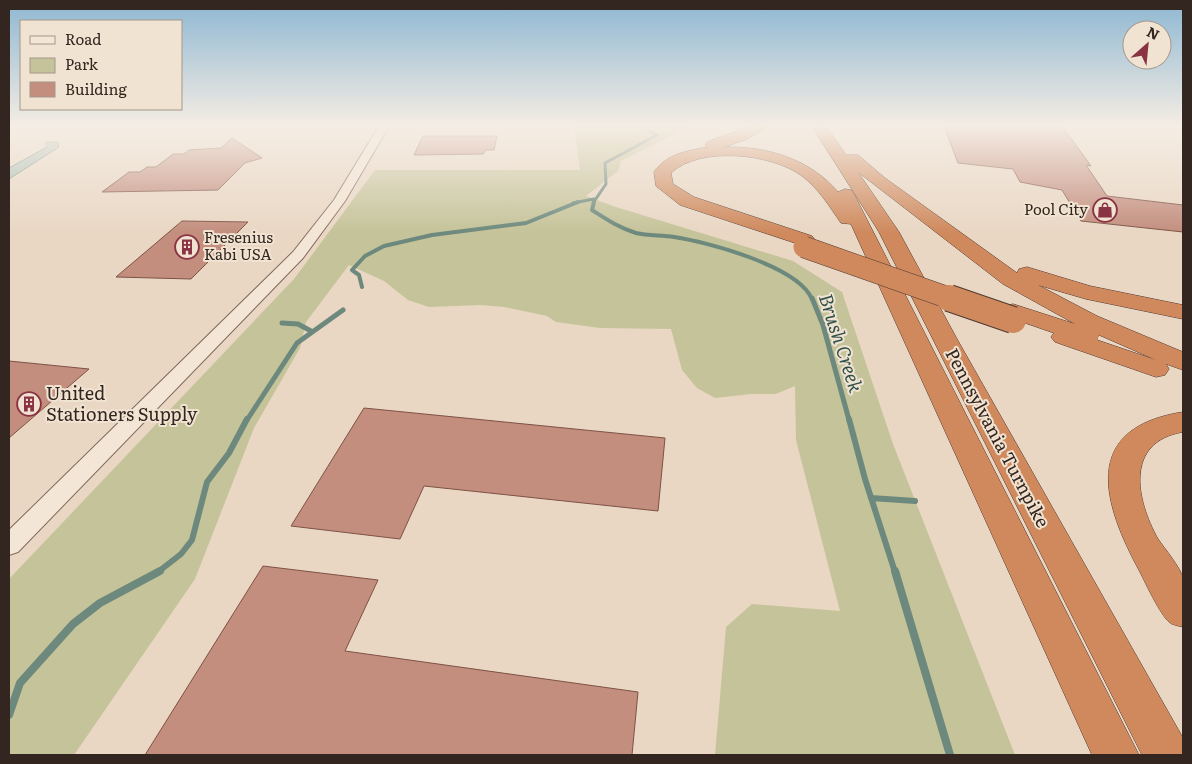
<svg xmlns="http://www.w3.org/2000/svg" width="1192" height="764" font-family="Literata,serif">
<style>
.green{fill:#c5c399}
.water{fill:#a5bcb1;stroke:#6d897d}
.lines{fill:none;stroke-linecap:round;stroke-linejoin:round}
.stream-far4{stroke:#6d897d;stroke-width:3}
.stream-far3{stroke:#6d897d;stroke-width:4}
.stream-far2{stroke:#6d897d;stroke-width:5}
.stream-far1{stroke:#6d897d;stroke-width:6}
.stream{stroke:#6d897d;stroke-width:8}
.building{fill:#c38e7e;stroke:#7d5245}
.minor-casing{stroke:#81695c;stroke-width:2}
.highway-casing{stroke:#4f3930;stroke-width:1}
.minor{fill:#f4e6d6;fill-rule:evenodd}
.highway{fill:#cf895d;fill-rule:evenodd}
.highway-bridge-far1-casing{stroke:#4f3930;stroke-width:22;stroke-linecap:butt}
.highway-bridge-casing{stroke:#4f3930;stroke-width:28;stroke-linecap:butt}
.highway-bridge-far1{stroke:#cf895d;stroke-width:21}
.highway-bridge{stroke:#cf895d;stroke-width:26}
.labels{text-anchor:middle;stroke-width:4;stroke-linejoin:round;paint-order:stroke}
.far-poi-label{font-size:15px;fill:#33251f;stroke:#f1e3d2;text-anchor:end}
.poi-label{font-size:18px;fill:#33251f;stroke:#f1e3d2;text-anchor:start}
.street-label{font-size:18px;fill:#33251f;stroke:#f1e3d2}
.water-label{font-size:19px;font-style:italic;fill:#305149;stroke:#f1e3d2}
</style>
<rect width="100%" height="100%" fill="#e9d7c4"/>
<path class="green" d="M574 126H691L621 161 618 171 586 196 616 207 793 261 842 292 893 444 1015 755H715L726 627 752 604 840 611 796 440 795 386 776 394H751L715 398 697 388 682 370 671 329 600 328 556 322 547 316 504 307 481 305 429 307 408 300 384 281 349 265 306 322 300 348 254 428 195 579 74 755H9V579L294 279 375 170H580Z"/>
<path class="water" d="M50 142H57L59 147 9 179V168L47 147 45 143Z"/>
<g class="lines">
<path class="stream-far4" d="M573 203 594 199
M593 203 606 184 605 163 657 135 640 126"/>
<path class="stream-far3" d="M594 202 592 210C606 219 619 228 636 233 648 236 661 235 674 237 707 242 798 266 812 299
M362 287 359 275 352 270 365 256 384 246 432 235 526 223 578 202"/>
<path class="stream-far2" d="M812 298 823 325 849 420
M282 323 298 324 311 331
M247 420 297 343 343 310"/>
<path class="stream-far1" d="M849 419 865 479 895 572
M871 498 915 501
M158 572 181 554 192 540 207 482 229 453 247 419"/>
<path class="stream" d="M895 571 950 755
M9 715 20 683 73 624 100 603 160 571"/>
</g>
<path class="building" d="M944 126H1062L1091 166 1086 165 1107 196 1183 205V232L1081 221 1062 190 1020 182 1013 169 958 163Z
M423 136H497L494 150H486L483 154 414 155Z
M232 138 262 158 245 163 218 190 102 192 129 172H140L147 167H156L173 154H184L189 150 221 148Z
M182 221 248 222 191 279 116 277Z
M9 361 89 369 9 438Z
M364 408 665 438 658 511 424 486 400 539 291 526Z
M263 566 378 580 345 651 638 692 632 755H145Z"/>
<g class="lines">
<g class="minor-casing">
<path id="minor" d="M379 126H389L345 201 303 258 18 552 9 555V530L293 252 334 200Z"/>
</g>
<g class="highway-casing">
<path id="highway" d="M751 126H770L745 140 724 147C767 146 810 159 838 192L845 189 851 190 854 194 1139 755H1092L851 224 841 223C829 206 819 189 802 176 771 153 699 146 671 173L673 184 694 197 812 236 815 240 812 244 805 246 798 244 680 205 656 186 654 172C666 154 687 151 707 147L705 145 707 142Z
M812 126H826L846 155H858L885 178 1017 273 1019 269 1027 267 1090 286 1183 305V319L1086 299 1038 285 1097 316 1183 352V370L1166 364 1169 369 1165 375 1156 377 1055 342 1051 337 1054 333 1005 316 1001 311 1005 306 1013 304 1075 324 1003 284 858 172 899 232 957 339 1183 738V755H1142L879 232ZM1099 335 1156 360 1097 340Z
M1183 412V432C1124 442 1136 500 1158 539 1165 549 1180 567 1183 578 1186 589 1184 615 1183 627 1179 626 1172 625 1169 622 1160 614 1146 584 1140 572 1103 504 1079 428 1183 412Z"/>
</g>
<use href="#minor" class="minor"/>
<use href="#highway" class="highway"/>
<g class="highway-bridge-far1-casing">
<path id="highway-bridge-far1" d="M804 247 952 299"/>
</g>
<g class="highway-bridge-casing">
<path id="highway-bridge" d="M949 298 1013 320"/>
</g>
<use href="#highway-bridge-far1" class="highway-bridge-far1"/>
<use href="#highway-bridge" class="highway-bridge"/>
</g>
<linearGradient id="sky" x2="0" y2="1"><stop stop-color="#8db7d2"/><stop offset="0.54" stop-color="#f5ede4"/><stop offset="1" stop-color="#f5ede4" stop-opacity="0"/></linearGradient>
<rect width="1192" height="233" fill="url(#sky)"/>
<defs>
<g id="shop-ring" transform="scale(1.25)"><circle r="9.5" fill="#f1e3d2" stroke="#893343" stroke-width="1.5"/><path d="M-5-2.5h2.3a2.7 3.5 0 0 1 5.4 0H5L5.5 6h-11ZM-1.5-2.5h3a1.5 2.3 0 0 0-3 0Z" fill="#893343"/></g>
<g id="building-ring" transform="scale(1.25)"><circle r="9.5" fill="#f1e3d2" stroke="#893343" stroke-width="1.5"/><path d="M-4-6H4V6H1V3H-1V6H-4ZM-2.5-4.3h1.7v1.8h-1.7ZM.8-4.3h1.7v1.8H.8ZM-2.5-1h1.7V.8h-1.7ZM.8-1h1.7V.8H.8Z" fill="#893343"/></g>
</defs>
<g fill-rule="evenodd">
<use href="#shop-ring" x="1105" y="210"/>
<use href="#building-ring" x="187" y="247"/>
<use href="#building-ring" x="29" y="404"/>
</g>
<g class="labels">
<g class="far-poi-label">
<text x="1088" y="215">Pool City</text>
<text x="204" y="243" text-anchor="start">Fresenius<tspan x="204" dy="17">Kabi USA</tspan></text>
</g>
<g class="poi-label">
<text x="46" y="400">United<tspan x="46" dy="21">Stationers Supply</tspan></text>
</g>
<g class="street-label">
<text transform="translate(997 438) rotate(62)" y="6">Pennsylvania Turnpike</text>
</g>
<g class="water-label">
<text transform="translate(841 343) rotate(72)" y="7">Brush Creek</text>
</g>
</g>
<rect width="1192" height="764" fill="none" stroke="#33251f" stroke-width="20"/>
<rect x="20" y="20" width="162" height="90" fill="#f1e3d2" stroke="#a5978a"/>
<rect x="30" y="36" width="25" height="8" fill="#f4e6d6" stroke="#a5978a"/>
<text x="65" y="45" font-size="15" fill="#33251f">Road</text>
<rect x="30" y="58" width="25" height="15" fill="#c5c399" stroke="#a5978a"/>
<text x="65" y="70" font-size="15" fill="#33251f">Park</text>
<rect x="30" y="82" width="25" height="15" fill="#c38e7e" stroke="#a5978a"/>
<text x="65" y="95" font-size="15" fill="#33251f">Building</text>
<g transform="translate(1147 45) rotate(27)"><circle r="24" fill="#f1e3d2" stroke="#a5978a"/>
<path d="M0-4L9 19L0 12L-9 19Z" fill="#893343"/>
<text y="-8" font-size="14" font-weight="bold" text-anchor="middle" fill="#33251f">N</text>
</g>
</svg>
